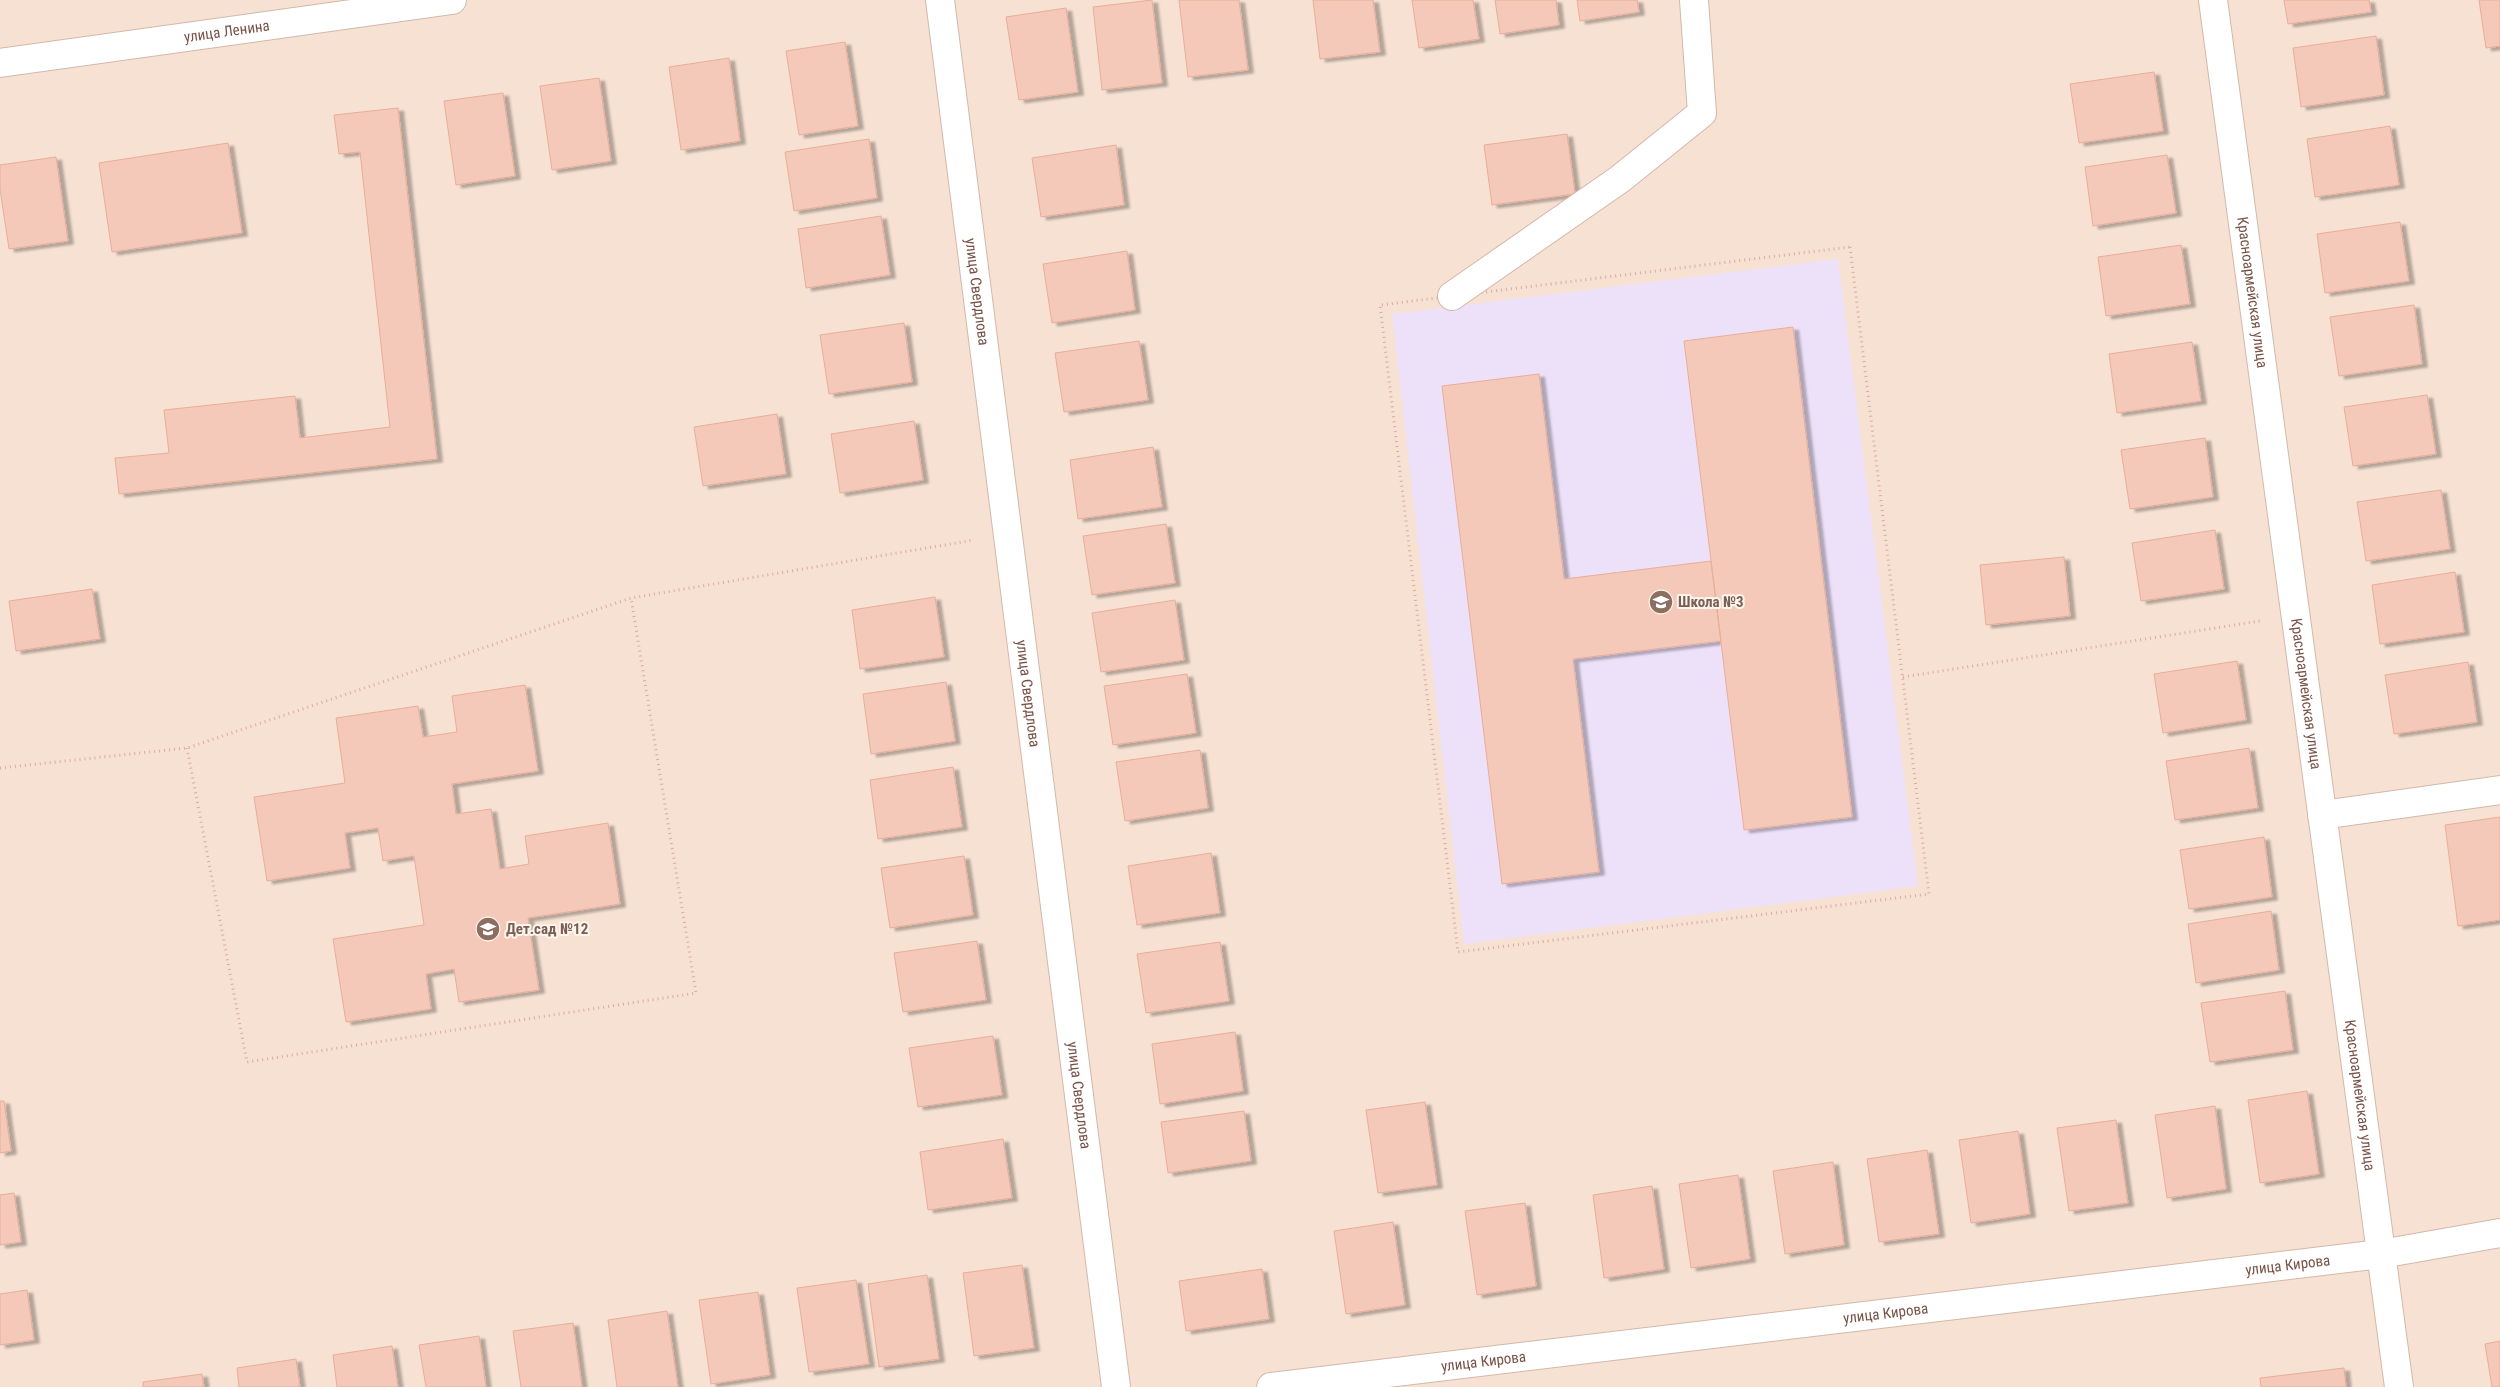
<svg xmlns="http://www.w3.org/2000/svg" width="2500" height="1387" font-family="'Roboto Condensed',sans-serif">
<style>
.residential{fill:#f6e1d2}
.education{fill:#ede1fa}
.building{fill:#f5c9b9;stroke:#e9ad98;filter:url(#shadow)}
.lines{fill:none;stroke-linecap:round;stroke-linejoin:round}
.minor-casing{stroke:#d3b8ac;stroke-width:30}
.path{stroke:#dbac9c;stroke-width:3;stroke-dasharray:1 4;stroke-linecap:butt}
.minor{stroke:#fff;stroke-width:28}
.labels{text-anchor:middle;stroke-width:4;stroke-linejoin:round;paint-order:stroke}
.street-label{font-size:15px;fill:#795247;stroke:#fff5ec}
.education-label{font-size:15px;font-weight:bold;fill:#785e54;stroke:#fff5ec;text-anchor:start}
</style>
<defs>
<filter id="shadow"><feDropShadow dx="5.5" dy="3" stdDeviation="1" flood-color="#0004"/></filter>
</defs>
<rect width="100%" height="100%" fill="#fef0e4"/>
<path class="residential" d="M0 0H2500V1387H0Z"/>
<path class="education" d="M1838 259 1918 886 1464 944 1392 314Z"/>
<path class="building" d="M1152 0 1162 83 1102 90 1093 7Z
M1179 0H1239L1248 70 1188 77Z
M1313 0H1373L1380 52 1320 59Z
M1412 0H1473L1479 39 1419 48Z
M1495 0H1556L1559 25 1500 34Z
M1577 0H1637L1639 12 1580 21Z
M2284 0H2369L2371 12 2288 24Z
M2479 0H2500V46L2486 48Z
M1066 8 1078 92 1019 100 1006 17Z
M2376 36 2384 95 2301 107 2293 48Z
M845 42 858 126 799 135 786 51Z
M729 58 740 141 681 150 669 67Z
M2154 72 2163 131 2079 143 2070 84Z
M599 78 611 161 552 170 540 86Z
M503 93 515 176 456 185 444 101Z
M398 108 437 459 119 494 115 458 169 453 164 410 295 396 300 438 390 427 360 152 339 154 334 115Z
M2390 126 2399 185 2315 197 2307 139Z
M1567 134 1575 194 1492 205 1484 145Z
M869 139 877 198 794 211 785 152Z
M228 143 242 233 112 252 99 163Z
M1116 145 1124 205 1041 217 1032 158Z
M2167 155 2176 213 2093 226 2085 167Z
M56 157 68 241 9 249 0 189V165Z
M881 216 890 275 806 288 798 229Z
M2400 222 2409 281 2325 293 2317 234Z
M2181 245 2190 304 2106 316 2098 257Z
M1127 251 1135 310 1052 323 1043 264Z
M2414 305 2422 364 2339 376 2330 317Z
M904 323 912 382 829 394 820 335Z
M1793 327 1852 817 1744 830 1684 341Z
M1139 341 1148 400 1064 412 1055 353Z
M2192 342 2201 401 2117 413 2109 354Z
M1539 374 1564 579 1711 561 1721 641 1573 659 1599 872 1502 884 1442 386Z
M2427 395 2436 454 2353 466 2344 407Z
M777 414 786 474 703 486 694 427Z
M914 421 923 480 840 493 831 434Z
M2205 438 2213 497 2130 509 2121 450Z
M1153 447 1162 507 1078 519 1070 460Z
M2441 490 2450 549 2366 561 2357 502Z
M1166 524 1175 583 1092 595 1083 536Z
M2215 530 2224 589 2141 601 2132 543Z
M2064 557 2070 616 1986 625 1980 565Z
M2455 572 2464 632 2380 644 2372 585Z
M92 589 100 639 16 651 9 601Z
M935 597 944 657 860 669 852 610Z
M1175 600 1184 660 1101 672 1092 613Z
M2237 661 2246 720 2163 733 2154 674Z
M2468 662 2477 722 2394 734 2385 675Z
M1187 674 1196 733 1113 745 1104 686Z
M946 682 955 741 871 754 863 694Z
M525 685 538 771 452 784 456 814 491 809 500 869 529 864 525 836 608 823 620 904 528 918 539 990 459 1002 454 969 426 974 431 1009 346 1022 333 939 424 925 414 856 383 861 378 828 345 833 350 868 267 881 254 797 345 783 336 718 418 706 423 737 457 732 452 696Z
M2249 748 2258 808 2175 820 2166 761Z
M1200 750 1208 808 1125 821 1116 762Z
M953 767 962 827 878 839 870 780Z
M2500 817V920L2458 926 2445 825Z
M2264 837 2272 897 2189 909 2180 850Z
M1211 853 1220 913 1137 925 1128 866Z
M964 856 973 915 890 928 881 868Z
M2271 911 2279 970 2196 983 2188 924Z
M977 941 986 1000 903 1012 894 953Z
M1220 942 1229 1001 1146 1013 1137 954Z
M2285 991 2293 1050 2210 1062 2201 1003Z
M1235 1032 1243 1091 1160 1104 1152 1044Z
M993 1036 1002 1095 918 1107 909 1048Z
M2307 1091 2319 1174 2260 1183 2248 1100Z
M0 1101H4L11 1151 0 1153Z
M1425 1102 1437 1185 1378 1193 1366 1110Z
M2215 1106 2226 1189 2167 1198 2155 1115Z
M1244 1111 1251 1161 1168 1173 1161 1122Z
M2116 1120 2128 1203 2069 1211 2057 1128Z
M2018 1131 2030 1214 1971 1223 1959 1140Z
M1003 1139 1012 1198 928 1210 920 1152Z
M1927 1150 1939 1234 1879 1242 1867 1159Z
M1833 1162 1844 1245 1785 1254 1773 1171Z
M1738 1175 1750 1259 1691 1268 1679 1184Z
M1652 1186 1664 1269 1604 1278 1593 1195Z
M14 1193 21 1242 0 1245V1195Z
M1525 1203 1536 1286 1477 1295 1465 1211Z
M1393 1222 1405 1305 1346 1314 1334 1231Z
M1022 1265 1034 1348 974 1356 963 1273Z
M1262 1269 1269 1319 1186 1331 1179 1281Z
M927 1275 939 1359 879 1367 868 1284Z
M856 1280 869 1364 809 1372 797 1288Z
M27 1290 34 1340 0 1345V1294Z
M758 1292 770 1375 711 1384 699 1300Z
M667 1311 678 1387H617L608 1320Z
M573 1323 582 1387H521L513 1331Z
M479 1336 486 1387H426L419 1345Z
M2500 1341V1387H2492L2485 1344Z
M392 1346 398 1387H337L333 1355Z
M296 1359 300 1387H239L237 1368Z
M2344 1368 2346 1387H2261L2260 1378Z
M202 1374 204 1387H143V1382Z"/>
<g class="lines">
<g class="minor-casing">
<g id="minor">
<path id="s1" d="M940 0 1116 1387"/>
<path id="s2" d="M2213 0 2399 1387"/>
<path id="s3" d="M0 63 452 0"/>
<path d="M1452 296 1620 179 1702 113 1694 0"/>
<path d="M2322 815 2500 790"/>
<path id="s4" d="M1271 1387 2381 1254 2500 1233"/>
</g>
</g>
<path class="path" d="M1850 247 1929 894 1458 952 1380 305Z
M1903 677 2260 621
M187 748 247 1062 696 993 631 598
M0 768 187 748 631 598 974 540"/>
<use href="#minor" class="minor"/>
</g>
<defs>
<g id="school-disc" transform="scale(1.25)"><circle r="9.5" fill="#8d6e63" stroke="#fff5ec"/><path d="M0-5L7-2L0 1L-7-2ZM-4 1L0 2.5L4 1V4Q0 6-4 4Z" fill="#fff"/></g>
</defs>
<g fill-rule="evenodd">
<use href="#school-disc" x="1661" y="602"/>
<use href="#school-disc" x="488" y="929"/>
</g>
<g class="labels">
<g class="street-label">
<text dy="5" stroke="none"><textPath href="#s3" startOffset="229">улица Ленина</textPath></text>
<text dy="5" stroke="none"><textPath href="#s1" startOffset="294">улица Свердлова</textPath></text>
<text dy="5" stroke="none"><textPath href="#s2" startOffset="295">Красноармейская улица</textPath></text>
<text dy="5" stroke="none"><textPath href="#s1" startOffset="699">улица Свердлова</textPath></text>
<text dy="5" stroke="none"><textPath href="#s2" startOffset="700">Красноармейская улица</textPath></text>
<text dy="5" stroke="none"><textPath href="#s1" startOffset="1104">улица Свердлова</textPath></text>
<text dy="5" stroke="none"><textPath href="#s2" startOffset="1105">Красноармейская улица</textPath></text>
<text dy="5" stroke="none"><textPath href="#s4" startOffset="1024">улица Кирова</textPath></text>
<text dy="5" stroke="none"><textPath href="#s4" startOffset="619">улица Кирова</textPath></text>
<text dy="5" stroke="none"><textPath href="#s4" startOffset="214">улица Кирова</textPath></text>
</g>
<g class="education-label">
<text x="1678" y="607">Школа №3</text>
<text x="506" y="934">Дет.сад №12</text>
</g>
</g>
</svg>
